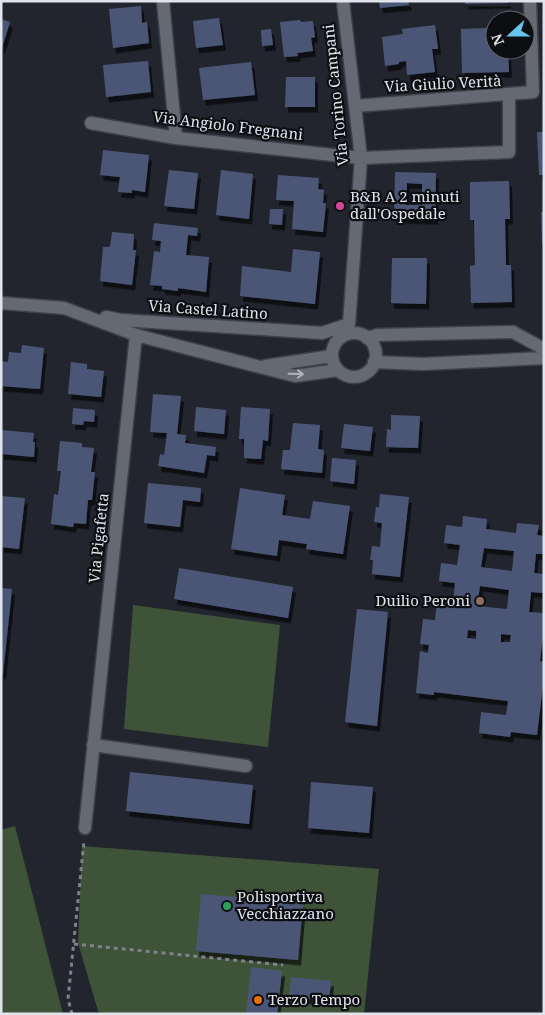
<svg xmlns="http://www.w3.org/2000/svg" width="545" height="1015" font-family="'Noto Serif',serif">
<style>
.green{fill:#3f5339}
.building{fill:#4c5777;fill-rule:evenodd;filter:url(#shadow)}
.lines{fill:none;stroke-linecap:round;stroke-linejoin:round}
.minor-casing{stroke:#3f4149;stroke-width:15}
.path{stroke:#80828a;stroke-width:3;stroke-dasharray:4 4;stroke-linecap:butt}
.minor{stroke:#656973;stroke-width:12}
.oneway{stroke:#b0b3bb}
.hotel-dot{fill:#d1479c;stroke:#0d0e12;stroke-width:2}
.education-dot{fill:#8d6e63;stroke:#0d0e12;stroke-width:2}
.leisure-dot{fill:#2e9e5b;stroke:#0d0e12;stroke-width:2}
.food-dot{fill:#e8710a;stroke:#0d0e12;stroke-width:2}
.labels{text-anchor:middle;stroke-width:4.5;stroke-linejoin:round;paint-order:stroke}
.street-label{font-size:15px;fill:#e2e4eb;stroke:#0d0e12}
.poi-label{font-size:15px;fill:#e2e4eb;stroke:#0d0e12;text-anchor:start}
</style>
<defs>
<filter id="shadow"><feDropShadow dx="3" dy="5.5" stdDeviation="0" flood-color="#0009"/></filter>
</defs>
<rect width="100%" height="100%" fill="#22252e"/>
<path class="green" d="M133 605 280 625 268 747 124 729Z
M15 826 63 1014H1V830Z
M82 846 379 869 364 1014H99L78 943Z"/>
<path class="building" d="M379 1H408L409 5 380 8Z
M465 1H508V3L465 4Z
M141 6 142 23 147 22 149 43 113 48 109 9Z
M219 18 223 45 196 48 193 21Z
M1 19 10 22 2 48H1Z
M300 20 301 22 313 21 315 37 311 38 313 51 297 53 298 56 284 57 280 22Z
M435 25 438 49H432L435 72 407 75 406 61 399 62V64L385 66 382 37 403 34 402 29Z
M489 28 490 41 495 40V50H508L509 72 462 73 461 29Z
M271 29 273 45 262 46 261 30Z
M148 61 151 92 106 97 103 65Z
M251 62 255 95 203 100 199 68Z
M286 77H315V107H285Z
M537 132H544V175H539Z
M103 150 149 155 145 192 132 190V193L118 192 120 177 100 175Z
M169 170 198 173 194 209 164 206Z
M221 170 253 174 249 219 216 215Z
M395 172 436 173 435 219 394 218ZM407 183 422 184V205H406Z
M278 175 319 178 318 189 324 190 323 203H326L323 232 292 229 294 201 276 200Z
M509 181 510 219H505L506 265H511L512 302 471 303 470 266 475 265 474 220H470V182Z
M270 209H283L282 225 269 224Z
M541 212H544V244H542Z
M154 223 198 228 197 236 188 235 186 255 209 257 206 292 178 288V291L162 289V286L150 285 154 251 160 252 161 241 152 240Z
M112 232 134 234 133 250H136L132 285 100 281 103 247H110Z
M293 249 320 252 315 304 240 296 242 266 291 272Z
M392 258H427L426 304 391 303Z
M22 345 44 348 40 389 1 386V361L8 362 9 352 21 353Z
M71 362 87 364V369L104 371 101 397 68 394Z
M153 394 181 396 177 434 186 435 185 443 216 447 215 456 207 455 204 473 158 466 160 454 164 455 167 433 150 432Z
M196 407 226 410 224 434 194 431Z
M241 407 270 409 268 441 263 440 261 459 244 458V439H239Z
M73 408 95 410 94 422 84 421 83 425 72 424Z
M391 415 420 416 418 448 386 447 387 429 391 430Z
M293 423 320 425 318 449 324 450 322 473 281 469 283 450H290Z
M344 424 373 427 370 451 341 448Z
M1 430 34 433 33 442H35L34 457 1 454Z
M60 441 82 443V447L94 448 91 472H95L92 500H88L86 524 74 523 73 527 51 524 54 494 58 495 61 471H57Z
M332 458 356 460 354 484 330 481Z
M148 483 201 488 200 502 183 500 180 527 144 523Z
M240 488 285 495 282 515 310 519 313 501 350 506 343 554 306 549 307 544 279 540 277 556 231 549Z
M380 494 409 497 400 577 372 574 373 560H370L372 546 380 547 382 523 374 522 376 507H379Z
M1 496 25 498 19 549 1 547Z
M463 516 487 519 486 529 516 533 517 523 539 525 537 535 544 536V554H536L534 573 544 574V593L531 592 529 612 544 613V628L540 661 544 662V677L537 735 511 732 510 737 479 733 481 712 506 715 508 701 434 692V695L416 693 420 651 428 653 429 645 420 644 423 619 435 620 437 601 453 603 455 583 439 581 441 563 457 565 460 545 444 543 446 525 462 527ZM484 548 514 551 512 571 481 567ZM480 586 509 590 507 609 477 606ZM468 630 476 631V639L467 638ZM501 634 511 635 510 642H501Z
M179 568 293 587 288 618 174 599Z
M1 588 12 589 3 674H1Z
M357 609 388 612 377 726 345 722Z
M130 772 253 785 249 824 126 811Z
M311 782 373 787 369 833 308 828Z
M201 894 303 903 298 960 196 951Z
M251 967 282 971 277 1014H246Z
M291 977 331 981 329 1001 289 997Z"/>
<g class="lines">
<g class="minor-casing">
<path id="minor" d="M163 1 176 138
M343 1 361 158 349 324 345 335
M355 106 533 92 530 1
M91 123 176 138 361 158 509 152V95
M1 303 64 308 136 335 295 376 338 370
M106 317 121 320 322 333 349 324
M332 355a22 22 0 1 1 44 0a22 22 0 1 1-44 0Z
M367 338 378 335 513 332 544 349
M374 362 423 364 544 358
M265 366 332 356
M93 745 246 766
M85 828 136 335"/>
</g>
<path class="path" d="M74 944 283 965
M72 1014 68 999 84 841"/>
<use href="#minor" class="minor"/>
</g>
<defs><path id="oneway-shaft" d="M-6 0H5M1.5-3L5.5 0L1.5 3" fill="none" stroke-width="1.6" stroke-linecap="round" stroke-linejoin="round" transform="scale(1.25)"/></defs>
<use class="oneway" href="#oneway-shaft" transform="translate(296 374) rotate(1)"/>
<circle class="hotel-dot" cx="340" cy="206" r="5"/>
<circle class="education-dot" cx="480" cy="601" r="5"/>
<circle class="leisure-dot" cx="227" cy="906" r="5"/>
<circle class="food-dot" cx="258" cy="1000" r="5"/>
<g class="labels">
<g class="street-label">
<text transform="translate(443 84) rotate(-3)" y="5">Via Giulio Verità</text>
<text transform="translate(336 95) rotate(-96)" y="5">Via Torino Campani</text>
<text transform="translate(228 126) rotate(7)" y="5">Via Angiolo Fregnani</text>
<text transform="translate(208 310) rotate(4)" y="5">Via Castel Latino</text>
<text transform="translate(99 538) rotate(-84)" y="5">Via Pigafetta</text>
</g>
<g class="poi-label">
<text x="350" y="202">B&amp;B A 2 minuti<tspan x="350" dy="17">dall'Ospedale</tspan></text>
<text x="470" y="606" text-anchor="end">Duilio Peroni</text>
<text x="237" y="902">Polisportiva<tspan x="237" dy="17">Vecchiazzano</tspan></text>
<text x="268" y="1005">Terzo Tempo</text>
</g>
</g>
<rect width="545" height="1015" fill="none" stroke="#e2e4eb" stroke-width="5"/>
<g transform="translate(510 35) rotate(249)"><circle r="24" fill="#0d0e12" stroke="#626469"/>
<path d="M0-4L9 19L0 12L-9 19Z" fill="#65c5ee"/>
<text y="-8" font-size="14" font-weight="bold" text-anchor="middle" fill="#e2e4eb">N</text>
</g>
</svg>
